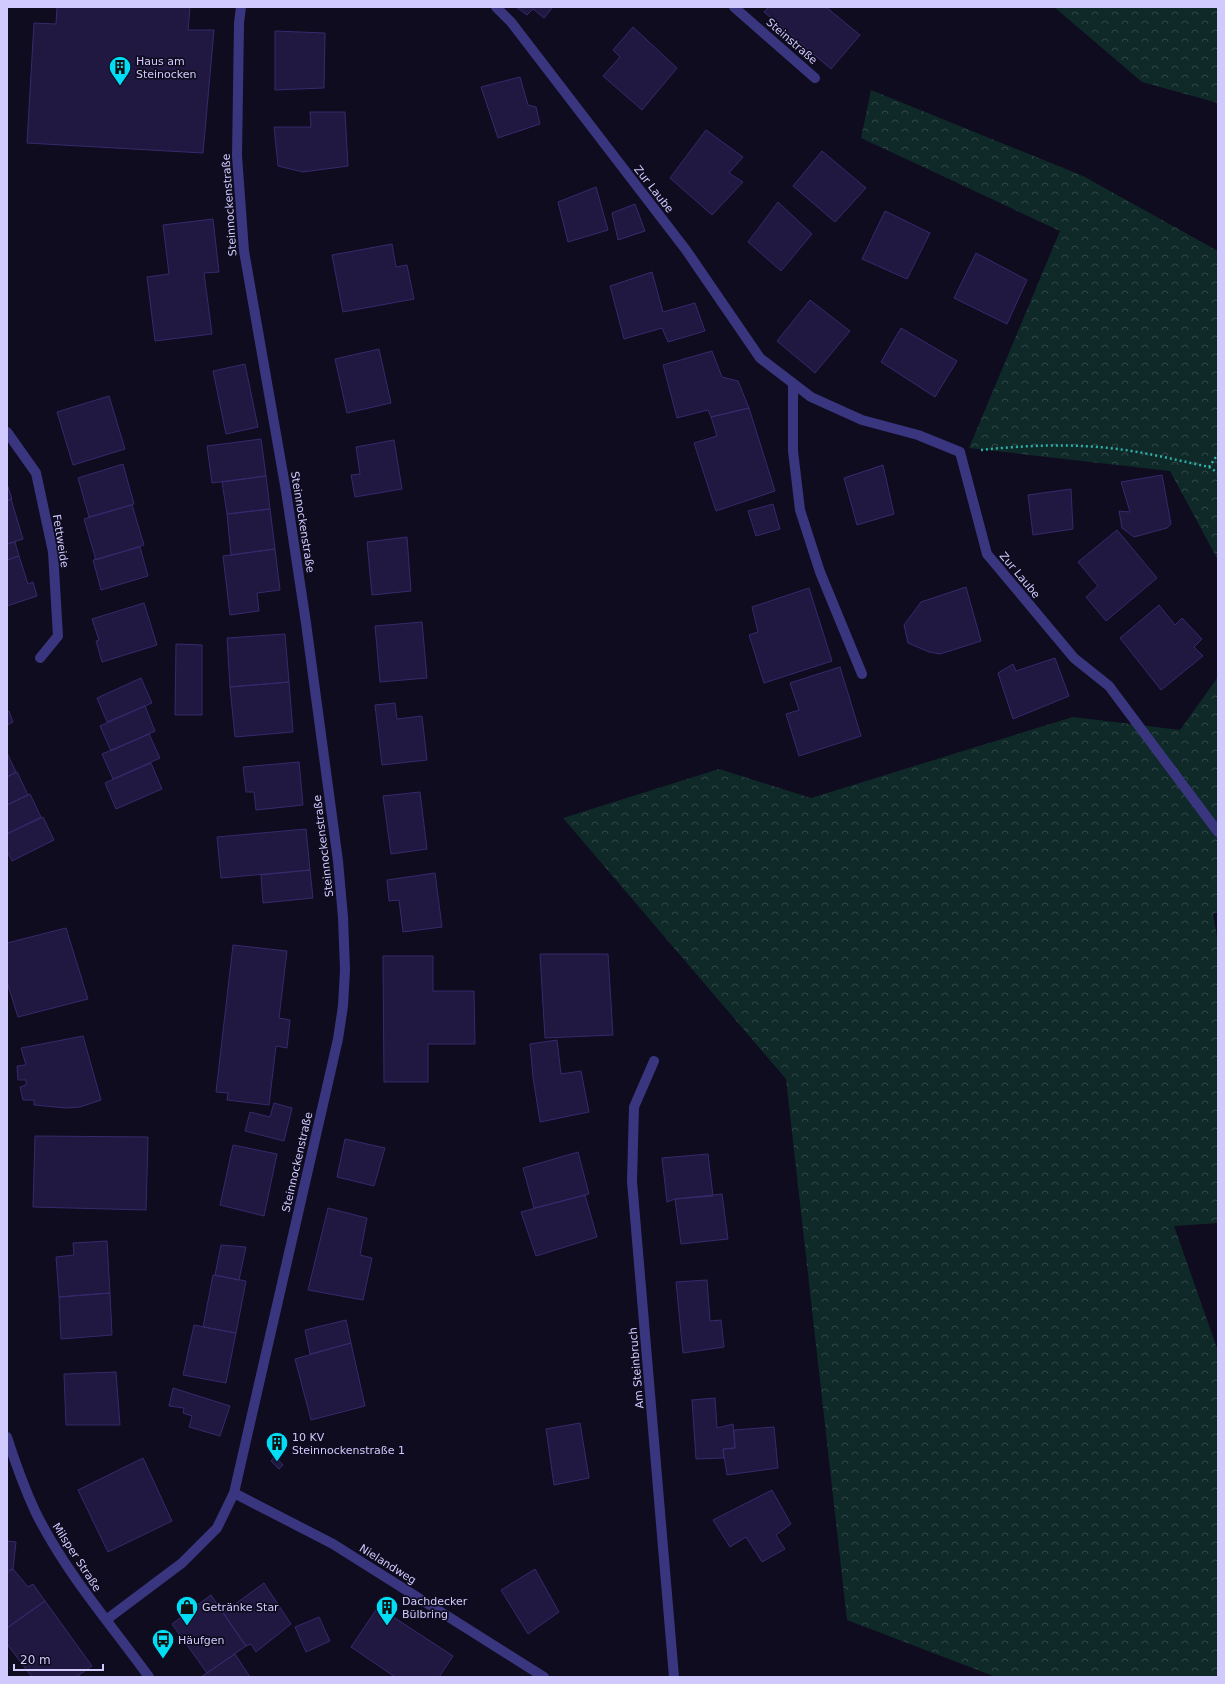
<svg xmlns="http://www.w3.org/2000/svg" width="1225" height="1684" font-family="'DejaVu Sans',sans-serif">
<style>
.forest{fill:url(#forest-crowns)}
.building{fill:#201841;stroke:#37296d}
.lines{fill:none;stroke-linecap:round;stroke-linejoin:round}
.path{stroke:#2bb2a9;stroke-width:2.5;stroke-dasharray:2 3;stroke-linecap:butt}
.minor{stroke:#39367f;stroke-width:10}
.labels{text-anchor:middle;stroke-width:3.5;stroke-linejoin:round;paint-order:stroke}
.street-label{font-size:11px;fill:#d0caff;stroke:#0f0c1f}
.poi-label{font-size:11px;fill:#d0caff;stroke:#0f0c1f;text-anchor:start}
</style>
<defs>
<pattern id="forest-crowns" width="20" height="18" patternUnits="userSpaceOnUse"><rect width="20" height="18" fill="#0f2928"/><path d="M2 6a3 3 0 1 1 6 0M12 15a3 3 0 1 1 6 0" fill="none" stroke="#314748"/></pattern>
</defs>
<rect width="100%" height="100%" fill="#0f0c1f"/>
<path class="forest" d="M1054 7H1218V103L1142 82Z
M871 90 1083 176 1218 251V560L1170 471 969 448 1060 231 861 138Z
M1218 677V912L1213 914 1218 942V1223L1174 1226 1218 1351V1677H996L847 1620 786 1079 563 818 719 769 811 798 1073 717 1180 730Z"/>
<path class="building" d="M57 7H190L188 30H214L203 153 27 143 34 23 56 24Z
M516 7H553L544 18 533 9 527 15Z
M769 7H826L860 35 831 69 764 12Z
M633 27 677 68 642 110 603 76 620 57 613 50Z
M275 31 325 33 324 88 275 90Z
M520 77 528 105 536 107 540 124 498 138 481 87Z
M310 112H345L348 166 303 172 278 166 274 127H311Z
M706 130 743 157 729 173 743 182 712 215 670 178Z
M822 151 866 188 835 222 793 186Z
M596 187 608 230 568 242 558 202Z
M778 202 812 234 781 271 748 242Z
M635 204 645 231 618 240 612 213Z
M885 211 930 233 907 279 862 259Z
M213 219 219 272 204 273 212 334 155 341 147 277 169 274 163 225Z
M392 244 396 267 407 265 414 299 343 312 332 255Z
M976 253 1027 280 1007 324 954 298Z
M652 272 663 312 695 303 705 331 668 342 662 328 624 339 610 286Z
M810 300 850 331 815 373 777 341Z
M901 328 957 361 935 397 881 362Z
M379 349 391 403 347 413 335 359Z
M712 351 722 377 738 381 749 408 711 417 708 410 677 418 663 365Z
M245 364 258 427 226 434 213 371Z
M109 396 125 449 73 465 57 412Z
M749 408 775 491 716 511 694 443 717 436 711 417Z
M261 439 266 476 212 483 207 446Z
M394 440 402 489 355 497 351 475 360 474 356 447Z
M123 464 134 504 89 517 78 478Z
M883 465 894 514 857 525 844 478Z
M1162 475 1171 524 1167 528 1134 537 1122 528 1119 511 1130 512 1121 482Z
M266 476 270 509 227 514 222 482Z
M7 484 12 499 7 501Z
M1071 489 1073 529 1033 535 1028 495Z
M11 499 23 539 7 544V501Z
M773 504 780 529 756 536 748 511Z
M132 505 144 545 96 560 84 519Z
M270 509 275 549 231 555 227 514Z
M1117 530 1157 578 1106 621 1086 597 1098 586 1078 562Z
M407 537 411 591 372 595 367 542Z
M15 542 19 556 7 560V544Z
M140 547 148 576 101 590 93 560Z
M275 549 280 590 257 593 259 611 230 615 223 556Z
M19 556 28 584 33 582 37 596 7 606V560Z
M966 587 981 641 940 654 929 652 908 643 904 625 921 602Z
M809 588 832 661 764 683 749 635 758 632 752 607Z
M144 603 157 645 102 662 96 641 99 640 92 619Z
M1159 605 1175 625 1182 618 1202 639 1194 647 1203 656 1161 690 1120 638Z
M422 622 427 678 380 682 375 626Z
M285 634 289 682 230 687 227 638Z
M176 644 202 645V715H175Z
M1055 658 1069 696 1013 719 998 673 1013 664 1016 671Z
M840 667 861 736 799 756 786 714 799 710 790 683Z
M141 678 152 703 107 722 97 698Z
M289 682 293 732 235 737 230 687Z
M395 703 397 719 422 716 427 760 382 765 375 705Z
M145 706 155 731 111 751 100 726Z
M9 711 13 722 7 725V712Z
M149 734 160 758 113 779 102 754Z
M7 753 16 772 7 777Z
M299 762 303 805 256 810 254 792H246L243 767Z
M151 763 162 789 116 809 105 783Z
M17 772 28 795 7 805V777Z
M420 792 427 849 391 854 383 796Z
M30 794 41 817 7 834V805Z
M43 817 54 840 12 861 7 851V834Z
M306 829 310 870 221 878 217 837Z
M310 870 313 898 263 903 261 875Z
M435 873 442 927 403 932 399 900 389 901 387 880Z
M66 928 88 999 18 1017 7 982V943Z
M233 945 287 951 279 1018 290 1020 287 1048 276 1046 269 1105 227 1100 228 1093 216 1092Z
M540 954H608L613 1035 545 1038Z
M383 956H433V991H474L475 1044H428V1082H384Z
M83 1036 101 1100 80 1107 66 1108 34 1105V1100H23L20 1087 26 1085V1080H18L17 1066 26 1065 21 1048Z
M557 1040 561 1074 581 1071 589 1112 540 1122 533 1077 530 1044Z
M274 1103 292 1108 284 1141 245 1131 250 1112 270 1117Z
M35 1136 148 1137 146 1210 33 1207Z
M345 1139 385 1148 374 1186 337 1177Z
M233 1145 277 1154 264 1216 220 1205Z
M578 1152 589 1194 534 1208 523 1168Z
M708 1154 713 1196 675 1199 667 1202 662 1158Z
M722 1194 728 1239 681 1244 675 1199Z
M585 1195 597 1237 536 1256 521 1212Z
M328 1208 367 1218 360 1255 372 1258 363 1300 308 1290Z
M107 1241 110 1293 59 1297 56 1257 74 1255 73 1243Z
M221 1245 246 1247 239 1280 215 1275Z
M213 1275 246 1281 236 1333 203 1327Z
M707 1280 710 1321 721 1320 724 1347 683 1353 676 1282Z
M110 1293 112 1335 61 1339 59 1297Z
M346 1320 351 1343 310 1354 305 1330Z
M194 1325 236 1333 226 1383 183 1375Z
M351 1343 365 1406 311 1420 295 1359Z
M116 1372 120 1425H66L64 1374Z
M173 1388 230 1406 220 1436 189 1427 192 1416 183 1413 184 1408 169 1406Z
M715 1398 717 1428 733 1424 735 1448 723 1449 724 1458 696 1459 692 1400Z
M580 1423 589 1478 554 1485 546 1429Z
M774 1427 778 1468 727 1475 723 1449 735 1448 734 1430Z
M275 1456 283 1465 279 1469 271 1461Z
M143 1458 172 1521 108 1552 78 1490Z
M772 1490 791 1524 776 1535 785 1549 762 1562 746 1537 730 1547 713 1520Z
M7 1541 16 1542 13 1569 11 1570H7Z
M13 1569 28 1587 33 1584 45 1601 7 1628V1573Z
M535 1569 559 1612 528 1634 501 1590Z
M264 1583 291 1624 256 1652 251 1644 246 1646 223 1613Z
M211 1595 246 1646 207 1673 172 1624Z
M45 1601 92 1666 76 1677H32L7 1644V1628Z
M378 1607 453 1656 439 1677H395L351 1647Z
M319 1617 330 1641 306 1652 295 1627Z
M235 1654 250 1677H201L207 1673Z"/>
<g class="lines">
<path class="path" d="M981 450C1028 445 1078 443 1125 450 1153 454 1181 461 1209 467L1218 473
M1209 467 1218 454"/>
<path class="minor" d="M496 7 511 22 686 250 760 358 811 397 862 420 918 435 960 452 987 554 1074 658 1109 686 1218 832
M734 7 815 78
M793 384V451L800 510 820 572 862 674
M7 432 36 473 53 552 58 636 40 658
M654 1061 634 1107 632 1181 674 1677
M7 1437C15 1462 24 1487 35 1511 65 1572 110 1623 149 1677
M234 1493 333 1544 544 1677
M106 1620 182 1563 217 1528 234 1493 338 1039 343 1006 345 970 343 917 338 861 306 623 286 491 244 251 237 156 239 23 241 7"/>
</g>
<defs>
<g id="building-pin" transform="scale(1.15)"><path d="M0 17L-7.5 6A9.5 9.5 0 1 1 7.5 6Z" fill="#00ddf5" stroke="#0f0c1f"/><path d="M-4-6H4V6H1V3H-1V6H-4ZM-2.5-4.3h1.7v1.8h-1.7ZM.8-4.3h1.7v1.8H.8ZM-2.5-1h1.7V.8h-1.7ZM.8-1h1.7V.8H.8Z" fill="#111"/></g>
<g id="shop-pin" transform="scale(1.15)"><path d="M0 17L-7.5 6A9.5 9.5 0 1 1 7.5 6Z" fill="#00ddf5" stroke="#0f0c1f"/><path d="M-5-2.5h2.3a2.7 3.5 0 0 1 5.4 0H5L5.5 6h-11ZM-1.5-2.5h3a1.5 2.3 0 0 0-3 0Z" fill="#111"/></g>
<g id="bus-pin" transform="scale(1.15)"><path d="M0 17L-7.5 6A9.5 9.5 0 1 1 7.5 6Z" fill="#00ddf5" stroke="#0f0c1f"/><path d="M-5-6H5V4H4V6H2V4H-2V6H-4V4H-5ZM-3.5-4V0h7V-4ZM-3.5 1.2v1.5H-2V1.2ZM2 1.2v1.5H3.5V1.2Z" fill="#111"/></g>
</defs>
<g fill-rule="evenodd">
<use href="#building-pin" x="120" y="67"/>
<use href="#building-pin" x="277" y="1443"/>
<use href="#shop-pin" x="187" y="1607"/>
<use href="#building-pin" x="387" y="1607"/>
<use href="#bus-pin" x="163" y="1640"/>
</g>
<g class="labels">
<g class="street-label">
<text transform="translate(792 41) rotate(41)" y="4">Steinstraße</text>
<text transform="translate(654 189) rotate(52)" y="4">Zur Laube</text>
<text transform="translate(229 205) rotate(-94)" y="4">Steinnockenstraße</text>
<text transform="translate(303 522) rotate(81)" y="4">Steinnockenstraße</text>
<text transform="translate(61 541) rotate(81)" y="4">Fettweide</text>
<text transform="translate(1020 575) rotate(50)" y="4">Zur Laube</text>
<text transform="translate(323 846) rotate(-97)" y="4">Steinnockenstraße</text>
<text transform="translate(297 1162) rotate(-77)" y="4">Steinnockenstraße</text>
<text transform="translate(636 1368) rotate(-95)" y="4">Am Steinbruch</text>
<text transform="translate(77 1557) rotate(57)" y="4">Milsper Straße</text>
<text transform="translate(388 1564) rotate(32)" y="4">Nielandweg</text>
</g>
<g class="poi-label">
<text x="136" y="65">Haus am<tspan x="136" dy="13">Steinocken</tspan></text>
<text x="292" y="1441">10 KV<tspan x="292" dy="13">Steinnockenstraße 1</tspan></text>
<text x="402" y="1605">Dachdecker<tspan x="402" dy="13">Bülbring</tspan></text>
<text x="202" y="1611">Getränke Star</text>
<text x="178" y="1644">Häufgen</text>
</g>
</g>
<rect width="1225" height="1684" fill="none" stroke="#d0caff" stroke-width="16"/>
<path d="M14 1664v6h89v-6" fill="none" stroke="#d0caff" stroke-width="2"/>
<text x="20" y="1664" font-size="12" fill="#d0caff" stroke="#0f0c1f" stroke-width="3" paint-order="stroke">20 m</text>
</svg>
